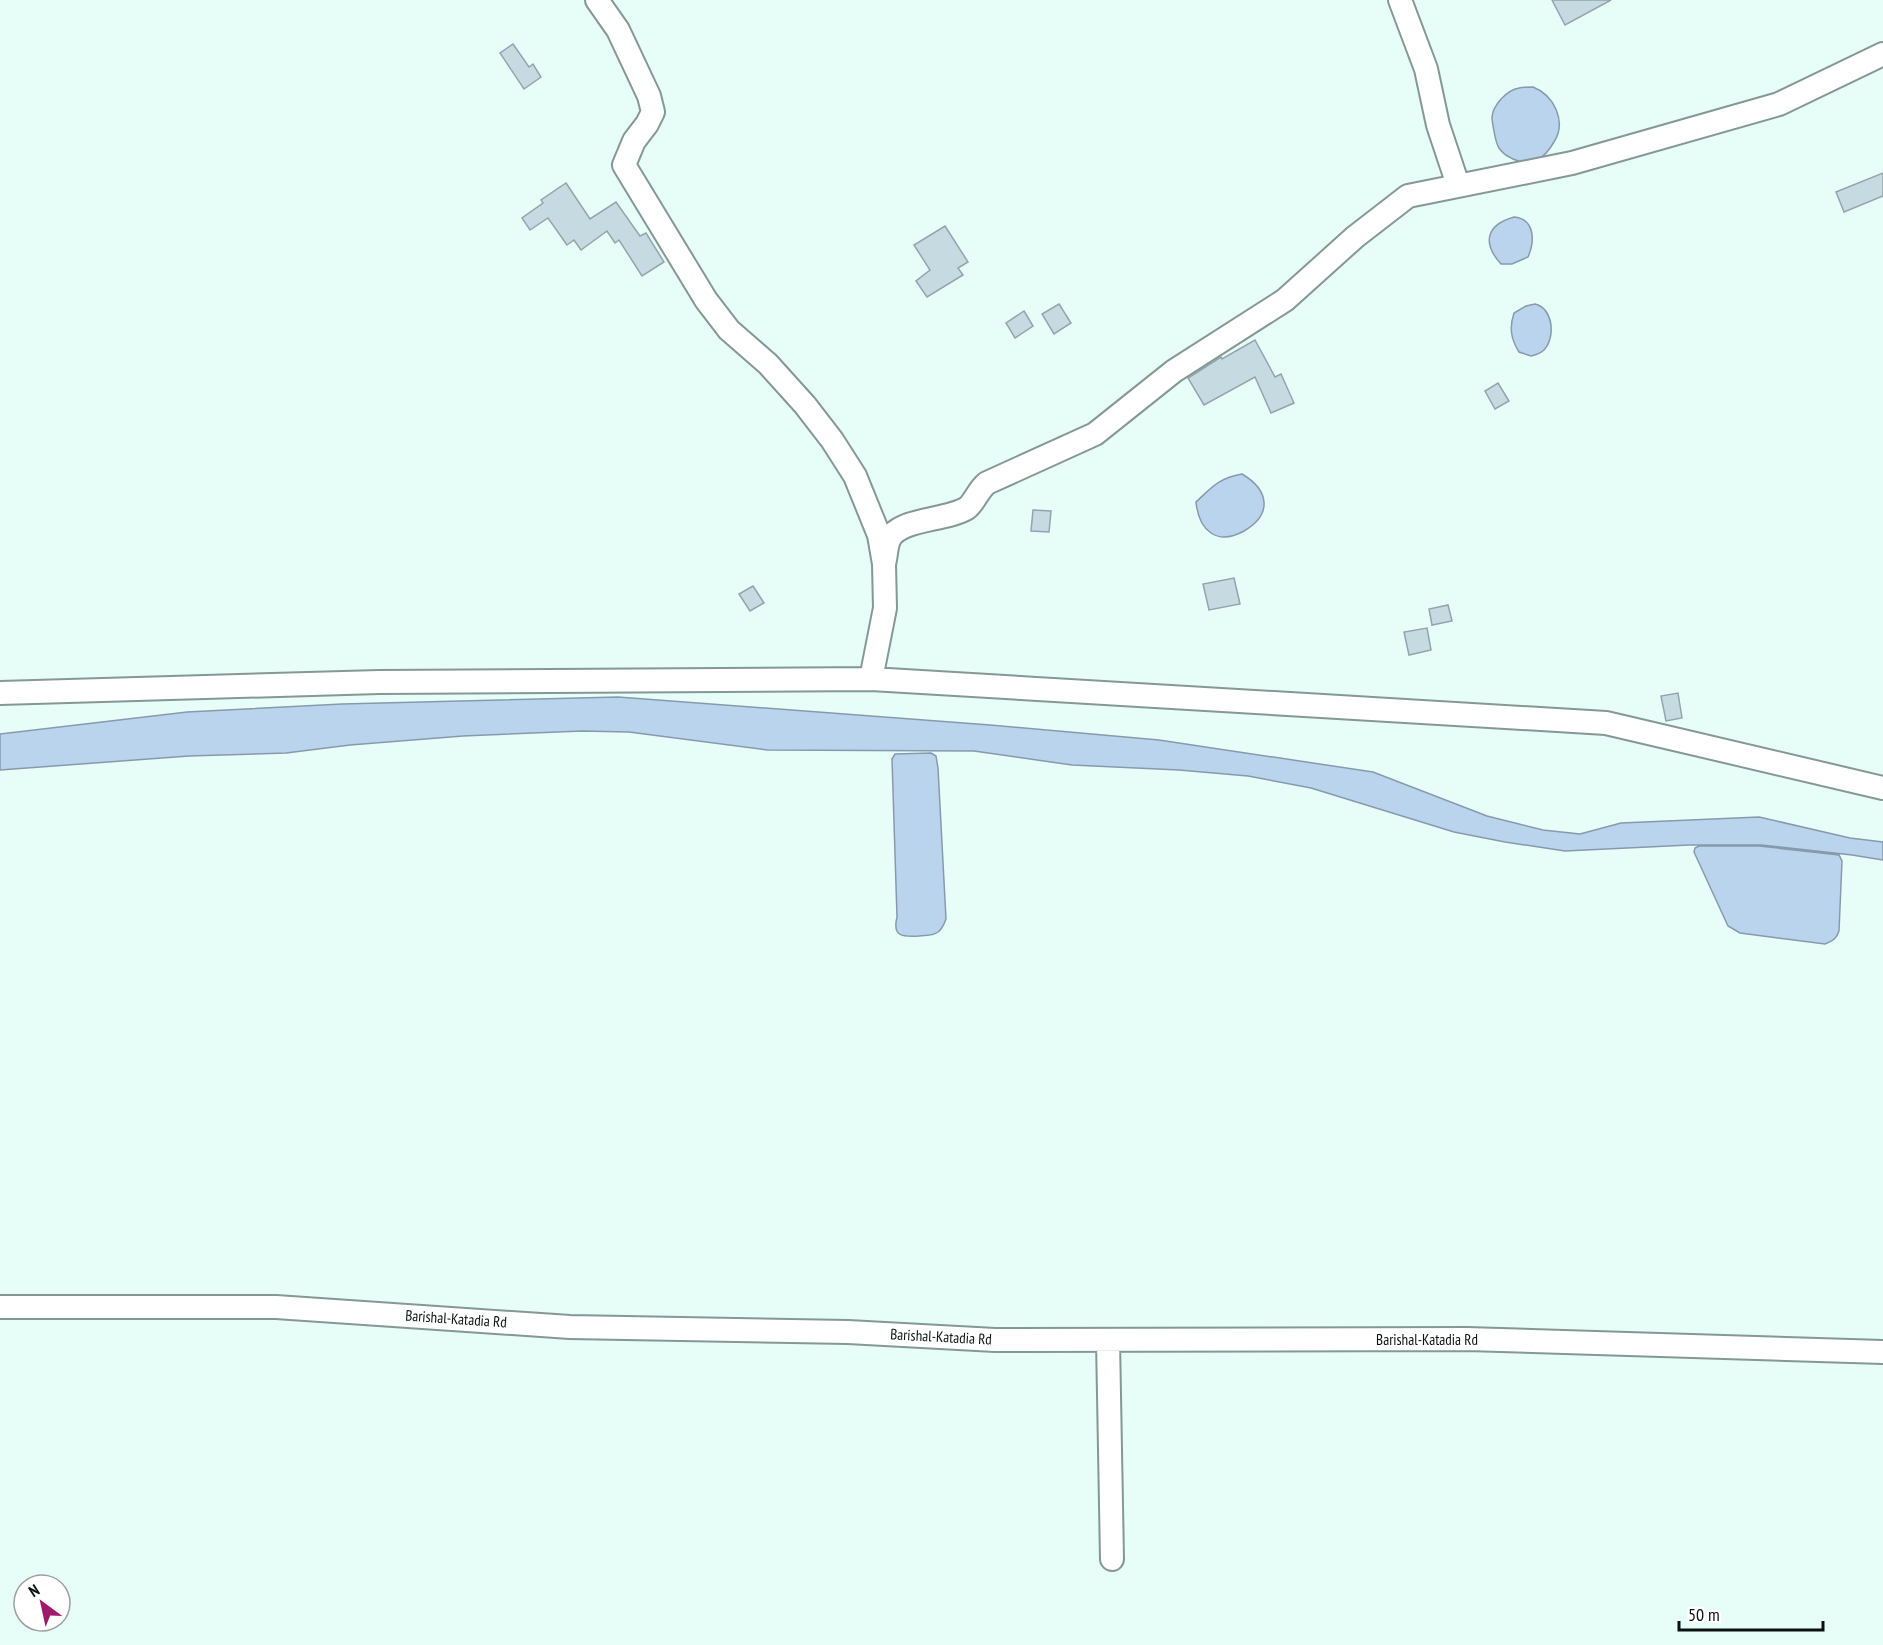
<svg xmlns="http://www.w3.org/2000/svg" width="1883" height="1645" font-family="'PT Sans Narrow',sans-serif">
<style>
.water{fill:#bbd4ee;stroke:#869aab;stroke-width:1.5}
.building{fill:#c6dbe1;stroke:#92a5ab;stroke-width:1.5}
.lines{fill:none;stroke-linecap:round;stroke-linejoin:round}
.minor-casing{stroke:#849894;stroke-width:26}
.minor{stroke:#fff;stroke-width:22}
.labels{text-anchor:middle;stroke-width:4.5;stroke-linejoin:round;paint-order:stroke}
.street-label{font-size:15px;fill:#0a1210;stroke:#fff}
</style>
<rect width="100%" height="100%" fill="#e7fdf8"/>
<path class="water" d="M1533 87C1554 95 1567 122 1554 142 1544 159 1532 168 1513 159 1507 156 1503 154 1499 148 1496 143 1495 137 1494 131 1493 126 1492 121 1492 117 1493 105 1507 90 1519 88 1523 87 1528 87 1533 87Z
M1514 217C1535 219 1535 241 1528 257L1512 264H1501C1482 243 1486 225 1514 217Z
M1535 304C1553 308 1556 337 1544 350 1541 353 1535 355 1531 356L1519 352C1511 339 1509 328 1514 313L1526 306Z
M1242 474C1269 490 1273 514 1244 531 1217 546 1199 531 1196 502 1212 487 1219 478 1242 474Z
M618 697 990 725 1159 740 1373 772 1487 816 1543 830 1580 834 1621 823 1759 817 1850 838 1883 842V860L1852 855 1761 845H1689L1565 851 1505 842 1454 832 1311 788 1248 776 1179 770 1072 765 974 751 767 750 629 732 582 731 463 736 350 745 286 753 189 756 0 770V734L187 712 342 704Z
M931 753 936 756 938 768 946 919C944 924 943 928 938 932 933 936 926 935 919 936 903 937 892 937 897 917L892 759 895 754Z
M1699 846H1759L1839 855 1842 861 1839 931C1837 938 1833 941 1825 944L1740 933 1728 926 1694 852 1695 848Z"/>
<path class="building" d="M1552 0H1611L1565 25Z
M513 44 529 67 533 64 541 77 524 89 500 53Z
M1883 173V196L1844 212 1836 192Z
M566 183 590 219 616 202 640 236 646 233 664 262 642 276 619 240 615 243 607 231 581 250 574 240 567 245 548 218 530 230 522 218 543 203 541 200Z
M945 226 968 262 958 268 963 275 927 297 916 281 930 270 914 245Z
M1059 304 1071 323 1054 334 1042 314Z
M1024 311 1033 326 1015 338 1006 323Z
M1255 340 1275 377 1281 374 1294 403 1271 413 1255 377 1204 405 1188 378 1221 357 1222 359Z
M1498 383 1509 401 1495 409 1485 391Z
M1033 510 1051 511 1049 532 1031 531Z
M1234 578 1240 604 1209 610 1203 584Z
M753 586 764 603 750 611 739 594Z
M1448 605 1452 621 1432 625 1429 609Z
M1427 628 1431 650 1409 655 1404 632Z
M1678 693 1682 718 1666 721 1661 696Z"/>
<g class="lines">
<g class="minor-casing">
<path id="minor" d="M597 0 618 30 649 96 653 112 647 124 634 141 624 165 706 300 729 330 768 364 805 405 832 440 855 476 879 535 884 564 885 608 871 679
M1400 0 1426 69 1438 125 1458 185
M884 564C886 557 886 547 889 540 898 518 947 521 967 508 974 503 978 490 987 483L1095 434 1174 371 1285 300 1355 237 1408 196 1572 163 1779 104 1883 54
M0 693 379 682 871 679 1606 723 1883 788
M0 1307H276L570 1327 848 1332 995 1340 1467 1339 1883 1352
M1108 1340 1112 1559"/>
</g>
<use href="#minor" class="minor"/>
</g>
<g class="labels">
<g class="street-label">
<text transform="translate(456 1319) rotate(4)" y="5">Barishal-Katadia Rd</text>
<text transform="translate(941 1337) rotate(3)" y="5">Barishal-Katadia Rd</text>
<text x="1427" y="1345">Barishal-Katadia Rd</text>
</g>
</g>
<g transform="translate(42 1603) rotate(327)"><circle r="28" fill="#ffffff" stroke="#9da09f" stroke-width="1.5"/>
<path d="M0-4.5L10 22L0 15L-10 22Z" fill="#9e1b6c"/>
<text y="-9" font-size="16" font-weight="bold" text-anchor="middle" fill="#0a1210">N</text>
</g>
<path d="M1679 1621v9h144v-9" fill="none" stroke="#0a1210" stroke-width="3"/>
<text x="1688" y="1621" font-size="18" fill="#0a1210" stroke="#ffffff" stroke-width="4.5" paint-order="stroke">50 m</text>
</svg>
